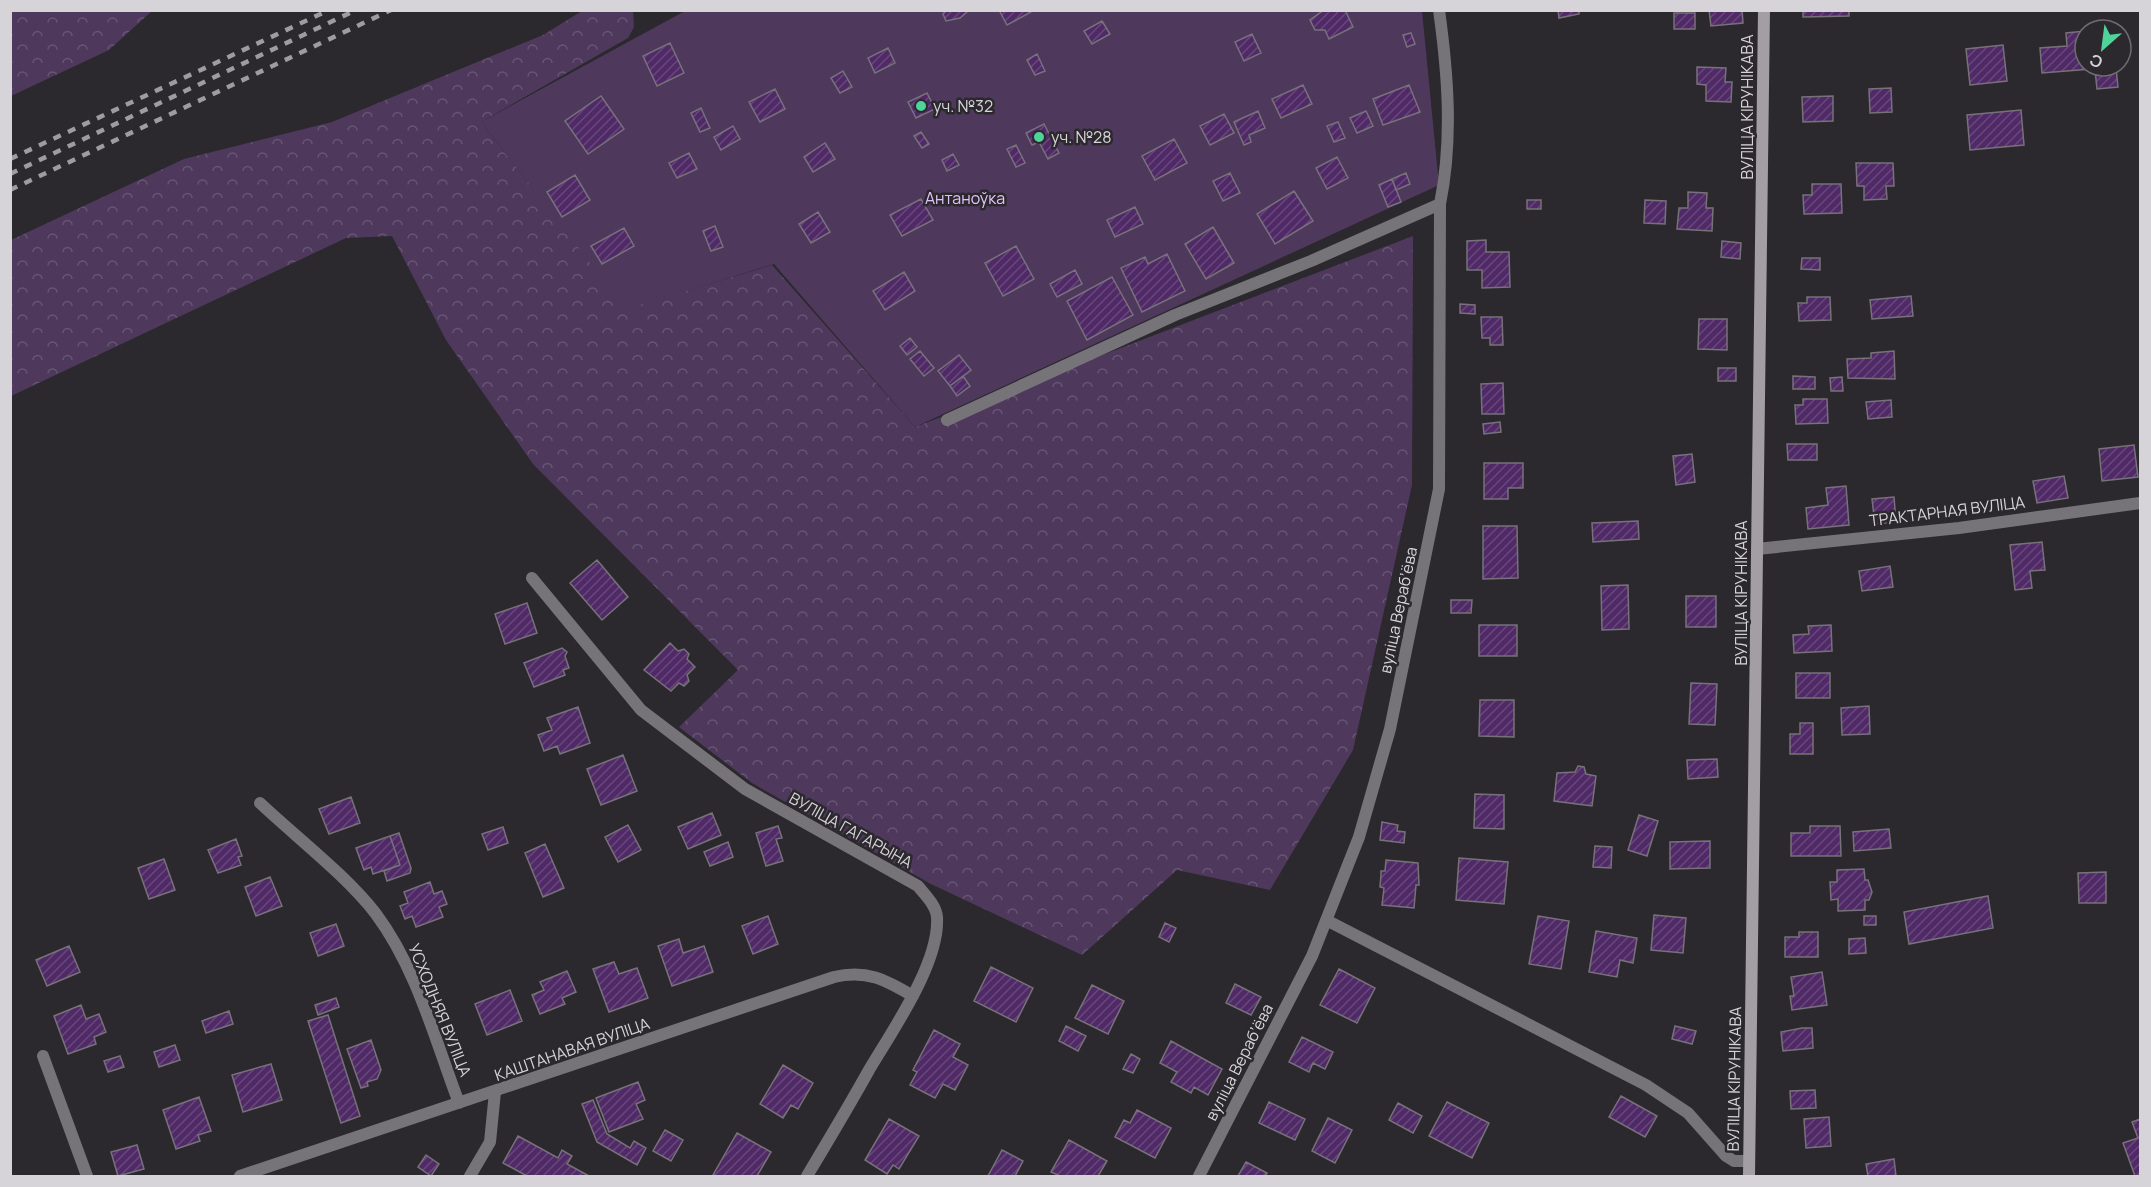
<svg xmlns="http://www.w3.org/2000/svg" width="2151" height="1187" font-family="Manrope,sans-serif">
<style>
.green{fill:#4e395d}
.forest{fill:url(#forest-crowns)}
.building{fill:url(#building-hatch);stroke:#77727a;stroke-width:1.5}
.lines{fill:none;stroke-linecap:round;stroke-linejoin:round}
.street{stroke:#767478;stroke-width:12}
.secondary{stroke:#a29ea4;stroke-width:12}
.rail{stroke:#9f9ca1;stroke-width:4.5;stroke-dasharray:8 8;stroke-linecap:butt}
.poi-dot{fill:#50d398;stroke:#2b282e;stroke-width:2}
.labels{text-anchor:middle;stroke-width:5;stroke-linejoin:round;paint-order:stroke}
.poi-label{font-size:16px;fill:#d7d4d9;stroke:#2b282e;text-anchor:start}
.street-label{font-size:16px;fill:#d7d4d9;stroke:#2b282e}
.park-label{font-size:16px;fill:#e1c2f8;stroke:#2b282e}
</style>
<defs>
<pattern id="forest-crowns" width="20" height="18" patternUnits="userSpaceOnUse" patternTransform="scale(1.5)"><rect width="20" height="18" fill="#4e395d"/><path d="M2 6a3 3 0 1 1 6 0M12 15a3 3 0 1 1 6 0" fill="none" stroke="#675574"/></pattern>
<pattern id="building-hatch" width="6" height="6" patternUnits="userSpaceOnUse" patternTransform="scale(1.5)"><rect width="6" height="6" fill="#4f2a66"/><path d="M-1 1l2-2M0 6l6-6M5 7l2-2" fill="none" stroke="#68487b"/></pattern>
</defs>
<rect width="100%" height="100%" fill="#2b282e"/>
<path class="green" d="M685 11H1422L1439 185 915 427 774 264 626 310 481 122Z"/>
<path class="forest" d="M10 11 11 10 152 11 109 50 11 96Z
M582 11H633L634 27 628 38 481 122 626 309 772 265 915 427 1413 236 1412 485 1353 750 1270 890 1177 870 1082 955 931 884 752 783 679 727 738 670 533 464 446 340 392 236 346 238 11 396V240L184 159 332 122 543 35Z"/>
<path class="building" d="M947 10H969L960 18 946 21 943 14Z
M999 10H1030L1031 12 1007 25Z
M1324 10H1345L1353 27 1329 39 1325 30H1315L1310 20Z
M1558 10H1579V14L1559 18Z
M1709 10H1742L1743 23 1711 26Z
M1803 10H1849V16L1803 17Z
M1674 13H1695V29H1674Z
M1102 21 1110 34 1092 44 1084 31Z
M2085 31V66H2091V69L2042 73 2040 48 2067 46 2066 33Z
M1411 33 1415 44 1407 47 1403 35Z
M1252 34 1261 53 1244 61 1235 42Z
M670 43 684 73 657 86 643 56Z
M2003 45 2007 81 1970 85 1966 49Z
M888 48 895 63 875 73 868 58Z
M1037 54 1045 71 1035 75 1027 60Z
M1697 67 1726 68 1725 82H1732L1731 102 1706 101V85L1697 84Z
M2116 68 2118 87 2097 89 2095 70Z
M843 71 852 87 840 93 831 78Z
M1303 85 1312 104 1281 118 1272 99Z
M1409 85 1420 112 1383 125 1373 99Z
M1891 88 1892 112 1870 113 1869 89Z
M775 89 785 109 760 122 749 102Z
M927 93 935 109 916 118 908 102Z
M601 96 624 129 588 154 565 121Z
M1833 96V121L1803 122 1802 97Z
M701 108 710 128 700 132 691 113Z
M2021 110 2024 145 1970 150 1967 115Z
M1258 111 1265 128 1249 135 1251 142 1244 145 1234 122Z
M1366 111 1373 126 1357 133 1350 118Z
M1224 114 1234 133 1210 145 1200 126Z
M1338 122 1345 138 1334 142 1327 126Z
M1044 124 1059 153 1048 159 1039 142 1032 145 1026 133Z
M733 126 740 139 721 150 714 137Z
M921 132 929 144 922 148 914 136Z
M1174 139 1187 163 1155 180 1142 156Z
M825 143 835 159 813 172 804 157Z
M1016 145 1025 163 1016 167 1007 149Z
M689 153 697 169 677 178 669 163Z
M953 154 959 165 947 171 942 160Z
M1337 157 1348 178 1327 189 1316 168Z
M1856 163H1893L1894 186H1886L1887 199 1864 200V186H1857Z
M1230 173 1240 193 1223 201 1213 181Z
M1406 173 1410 184 1396 190 1392 179Z
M575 175 590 200 562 217 547 192Z
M1392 179 1401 202 1388 207 1379 185Z
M1812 184H1841L1842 213 1804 214 1803 195H1812Z
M1294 191 1313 221 1275 244 1257 214Z
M1688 192 1707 193 1706 208H1713L1712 231 1677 229 1679 208H1688Z
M921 199 933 220 902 236 890 215Z
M1527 200H1541V209H1527Z
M1645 200 1666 201 1665 224 1644 223Z
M1135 207 1143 224 1115 237 1107 220Z
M818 212 830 232 811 243 799 224Z
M715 226 723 247 711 251 703 231Z
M1213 227 1234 263 1206 279 1185 244Z
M624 228 634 246 602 264 591 246Z
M1486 240V252H1509L1510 287 1482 288V270H1467V241Z
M1722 241 1741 243 1740 259 1721 257Z
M1016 246 1034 279 1003 296 985 263Z
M1167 254 1185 291 1142 312 1121 268 1145 257 1148 264Z
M1802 258H1820V270L1801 269Z
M1075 270 1082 284 1057 297 1050 284Z
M904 272 915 291 885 310 873 291Z
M1112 277 1133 315 1087 340 1067 301Z
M1911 296 1913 316 1872 319 1870 300Z
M1807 297H1830L1831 320 1799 321 1798 303H1807Z
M1460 304 1475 305V314L1460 313Z
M1481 317H1502L1503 345H1490V338H1482Z
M1699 319H1727V350L1698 349Z
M910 338 917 347 907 355 900 346Z
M920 351 934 368 924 376 910 359Z
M1894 351 1895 379 1848 378 1847 359 1871 358V353Z
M959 355 971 370 950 386 938 371Z
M1718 368H1736V381H1718Z
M963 376 970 386 957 396 950 386Z
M1793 376 1815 377V389H1793Z
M1842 377 1843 391H1831L1830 378Z
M1503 383 1504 414H1482L1481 384Z
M1803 399H1827L1828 423 1796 424 1795 405H1803Z
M1891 400 1892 417 1868 419 1866 402Z
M1500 422 1501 432 1484 434 1483 424Z
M1787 444H1817V460H1788Z
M2134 445 2138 477 2102 481 2099 449Z
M1692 454 1695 482 1676 485 1673 456Z
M1484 463H1523V488H1508V499H1484Z
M2064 476 2068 498 2037 503 2033 481Z
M1846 486 1849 525 1808 529 1806 508 1828 505 1826 488Z
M1894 497 1896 522 1875 524 1872 499Z
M1638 521 1639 539 1593 542 1592 523Z
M1483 526H1517L1518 578 1483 579Z
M2042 542 2045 570 2030 571 2032 588 2015 590 2010 545Z
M597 560 628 597 602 620 570 583Z
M1890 566 1893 587 1862 591 1859 571Z
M1628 585 1629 629 1602 630 1601 586Z
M1686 596H1716V627H1686Z
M1451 600H1472L1471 613H1451Z
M527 603 537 633 505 644 495 614Z
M1479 625H1517V656H1479Z
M1831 625 1832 651 1794 653 1793 635 1809 634 1808 626Z
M670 643 678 651 684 649 689 654 687 659 695 667 687 675 689 681 684 686 679 683 671 691 644 670Z
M562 648 567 652 565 656 569 668 563 670 565 675 534 687 524 663Z
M1796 673H1830V698H1796Z
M1691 683 1717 684 1715 725 1689 724Z
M1480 700H1514V737L1479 736Z
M1869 706 1870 734 1842 735 1841 708Z
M578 707 590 743 560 754 557 746 544 751 538 735 552 730 547 718Z
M1800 723H1813V754H1790V734H1800Z
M623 755 637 791 601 805 587 769Z
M1717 759 1718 777 1688 779 1687 760Z
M1578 766 1584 767 1586 774 1596 776 1592 806 1554 801 1557 773 1575 772Z
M1475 794 1504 795V829L1474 828Z
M351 797 360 823 329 834 319 809Z
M712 813 721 835 688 849 678 827Z
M1639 815 1658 821 1647 856 1628 850Z
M1382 822 1398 825 1397 831 1405 832 1404 843 1380 840Z
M628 825 641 850 618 862 605 837Z
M778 826 782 838 776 839 783 861 766 866 756 833Z
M1810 826H1840L1841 856H1791V833H1810Z
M503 827 508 843 488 850 482 834Z
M1889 829 1891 848 1854 851 1853 832Z
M399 833 411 868 410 873 387 881 384 871 400 865 390 836Z
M390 836 400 865 373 874 371 867 364 870 356 848Z
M236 839 242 856 238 857 241 865 218 873 208 850Z
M1710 841V868L1670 869V842Z
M728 842 733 857 710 866 704 852Z
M545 844 564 888 543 897 525 853Z
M1595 846 1612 847 1611 868 1593 867Z
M1459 858 1508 862 1504 904 1456 900Z
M164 859 175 890 149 899 138 868Z
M1386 860 1418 863 1419 885H1416L1414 908 1382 905 1384 888 1380 887 1381 875V871H1385Z
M1864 869 1865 880H1868L1872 892 1869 900H1865V910L1838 911V899L1831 900 1830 882H1837V870Z
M2106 872V903H2079L2078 873Z
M270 877 282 906 256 916 245 887Z
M430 882 434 894 442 891 447 904 439 907 443 917 416 927 412 916 405 919 400 906 408 903 404 892Z
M1988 896 1993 928 1909 944 1904 912Z
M1654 915 1686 918 1683 953 1651 950Z
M768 916 778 944 753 954 742 926Z
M1538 916 1569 921 1561 969 1529 964Z
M1864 916H1876V925H1864Z
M1165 923 1176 928 1169 942 1159 937Z
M336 924 344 946 318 956 310 933Z
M1596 931 1637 938 1633 963 1620 960 1617 977 1589 972Z
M1799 932H1818V957H1785V937H1799Z
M1865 938 1866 953 1849 954V939Z
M679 939 683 953 704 946 713 972 672 986 658 946Z
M69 946 80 972 47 986 36 960Z
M614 962 619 974 637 968 648 998 609 1012 593 969Z
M991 967 1033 988 1016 1022 974 1001Z
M1339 969 1375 988 1357 1023 1320 1005Z
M567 971 576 992 562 998 565 1004 540 1014 532 995 544 990 540 982Z
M1822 972 1827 1005 1792 1010 1790 996H1794L1791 977Z
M1235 984 1261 997 1251 1015 1226 1003Z
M1092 985 1124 1001 1108 1034 1075 1018Z
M510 990 522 1021 487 1035 475 1004Z
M336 998 339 1007 318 1015 315 1005Z
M81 1005 86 1019 99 1014 106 1032 94 1037 96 1044 68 1054 54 1016Z
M229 1011 233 1024 206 1033 202 1021Z
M328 1015 360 1116 341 1123 308 1021Z
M1066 1026 1086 1036 1078 1051 1059 1041Z
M1675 1026 1696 1031 1692 1044 1672 1039Z
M1802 1028H1812L1813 1048 1783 1051 1781 1032Z
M934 1030 960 1044 953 1057 968 1065 955 1090 943 1084 935 1098 910 1085 917 1072 913 1070Z
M1302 1037 1333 1052 1325 1069 1313 1063 1309 1072 1289 1062Z
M371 1040 381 1070 377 1079 367 1082 368 1086 361 1088 347 1049Z
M1171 1041 1222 1069 1208 1095 1194 1087 1191 1093 1171 1082 1177 1072 1160 1063Z
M175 1045 180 1060 159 1067 154 1052Z
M1131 1054 1140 1059 1133 1073 1123 1069Z
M120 1056 124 1067 108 1072 104 1061Z
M271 1064 282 1100 243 1112 232 1075Z
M783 1065 813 1083 798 1109 791 1105 783 1118 760 1104Z
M638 1082 645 1100 636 1104 643 1119 609 1132 596 1098Z
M1815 1090 1816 1108 1791 1109 1790 1091Z
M1621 1096 1657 1116 1645 1137 1609 1117Z
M199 1097 211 1131 198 1135 200 1141 176 1149 163 1110Z
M593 1100 607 1134 630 1148 634 1141 646 1148 637 1165 597 1142 582 1104Z
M1269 1102 1305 1119 1295 1140 1259 1123Z
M1447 1102 1489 1123 1472 1158 1429 1136Z
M1398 1103 1422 1116 1413 1133 1389 1120Z
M1137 1110 1171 1128 1155 1158 1115 1137 1124 1120 1130 1123Z
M1829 1117 1831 1146 1806 1148 1804 1119Z
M1328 1118 1352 1130 1335 1163 1312 1151Z
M889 1119 919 1136 899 1169 893 1165 887 1174 865 1160Z
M2140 1119V1176H2135L2123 1143 2138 1138 2132 1122Z
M665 1130 683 1140 671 1161 653 1151Z
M737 1133 771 1152 757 1176H717L713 1175Z
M518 1136 558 1158 562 1150 572 1156 567 1164 589 1176H527L503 1163Z
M1069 1140 1107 1161 1098 1176H1060L1051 1172Z
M137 1145 144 1169 118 1176 111 1152Z
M1002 1150 1023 1161 1015 1176H988Z
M426 1155 439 1164 431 1176 418 1167Z
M1894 1159 1896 1176H1868L1866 1164Z
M1246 1162 1267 1173 1265 1176H1238Z"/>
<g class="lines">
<path class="street" d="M947 420 1175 315 1311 261 1440 204
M1757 549 1959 528 2140 503
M532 578 641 710 745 789 918 886C925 895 936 905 937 917 940 963 892 1031 869 1070 849 1106 828 1141 807 1176
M260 803C296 837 347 876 376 914 417 969 435 1040 459 1103
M1328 921 1646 1085 1688 1113 1726 1156 1734 1161H1749
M43 1056 87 1176
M240 1176 834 977C866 969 886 980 913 996
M470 1176 490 1142 495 1092
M1199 1176 1312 956 1359 837 1390 729 1439 489 1440 204C1453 140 1448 75 1439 10"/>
<path class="secondary" d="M1749 1176 1764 10"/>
<path class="rail" d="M10 159 329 10
M10 174 356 10
M10 190 391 10"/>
</g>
<g class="poi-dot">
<circle cx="921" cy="106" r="6"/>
<circle cx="1039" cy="137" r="6"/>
</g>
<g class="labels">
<g class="poi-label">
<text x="933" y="112">уч. №32</text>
<text x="1051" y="143">уч. №28</text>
</g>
<g class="street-label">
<text transform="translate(1747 107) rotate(-90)" y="6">ВУЛІЦА КІРУНІКАВА</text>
<text transform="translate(1947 511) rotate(-7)" y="6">ТРАКТАРНАЯ ВУЛІЦА</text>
<text transform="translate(1741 593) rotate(-90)" y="6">ВУЛІЦА КІРУНІКАВА</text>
<text transform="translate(1398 610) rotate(-78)" y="6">вуліца Верабʼёва</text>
<text transform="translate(851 830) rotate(29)" y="6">ВУЛІЦА ГАГАРЫНА</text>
<text transform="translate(440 1010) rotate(68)" y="6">УСХОДНЯЯ ВУЛІЦА</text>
<text transform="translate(572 1049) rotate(-19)" y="6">КАШТАНАВАЯ ВУЛІЦА</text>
<text transform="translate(1239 1062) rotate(-63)" y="6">вуліца Верабʼёва</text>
<text transform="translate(1734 1079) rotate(-89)" y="6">ВУЛІЦА КІРУНІКАВА</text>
</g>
<g class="park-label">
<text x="965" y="204">Антаноўка</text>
</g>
</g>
<rect width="2151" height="1187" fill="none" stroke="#d7d4d9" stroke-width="24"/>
<g transform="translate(2103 48) rotate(208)"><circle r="28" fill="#2b282e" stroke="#706d72" stroke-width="1.5"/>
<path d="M0-4.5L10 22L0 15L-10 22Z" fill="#50d398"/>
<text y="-9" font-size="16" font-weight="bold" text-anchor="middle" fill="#d7d4d9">С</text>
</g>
</svg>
